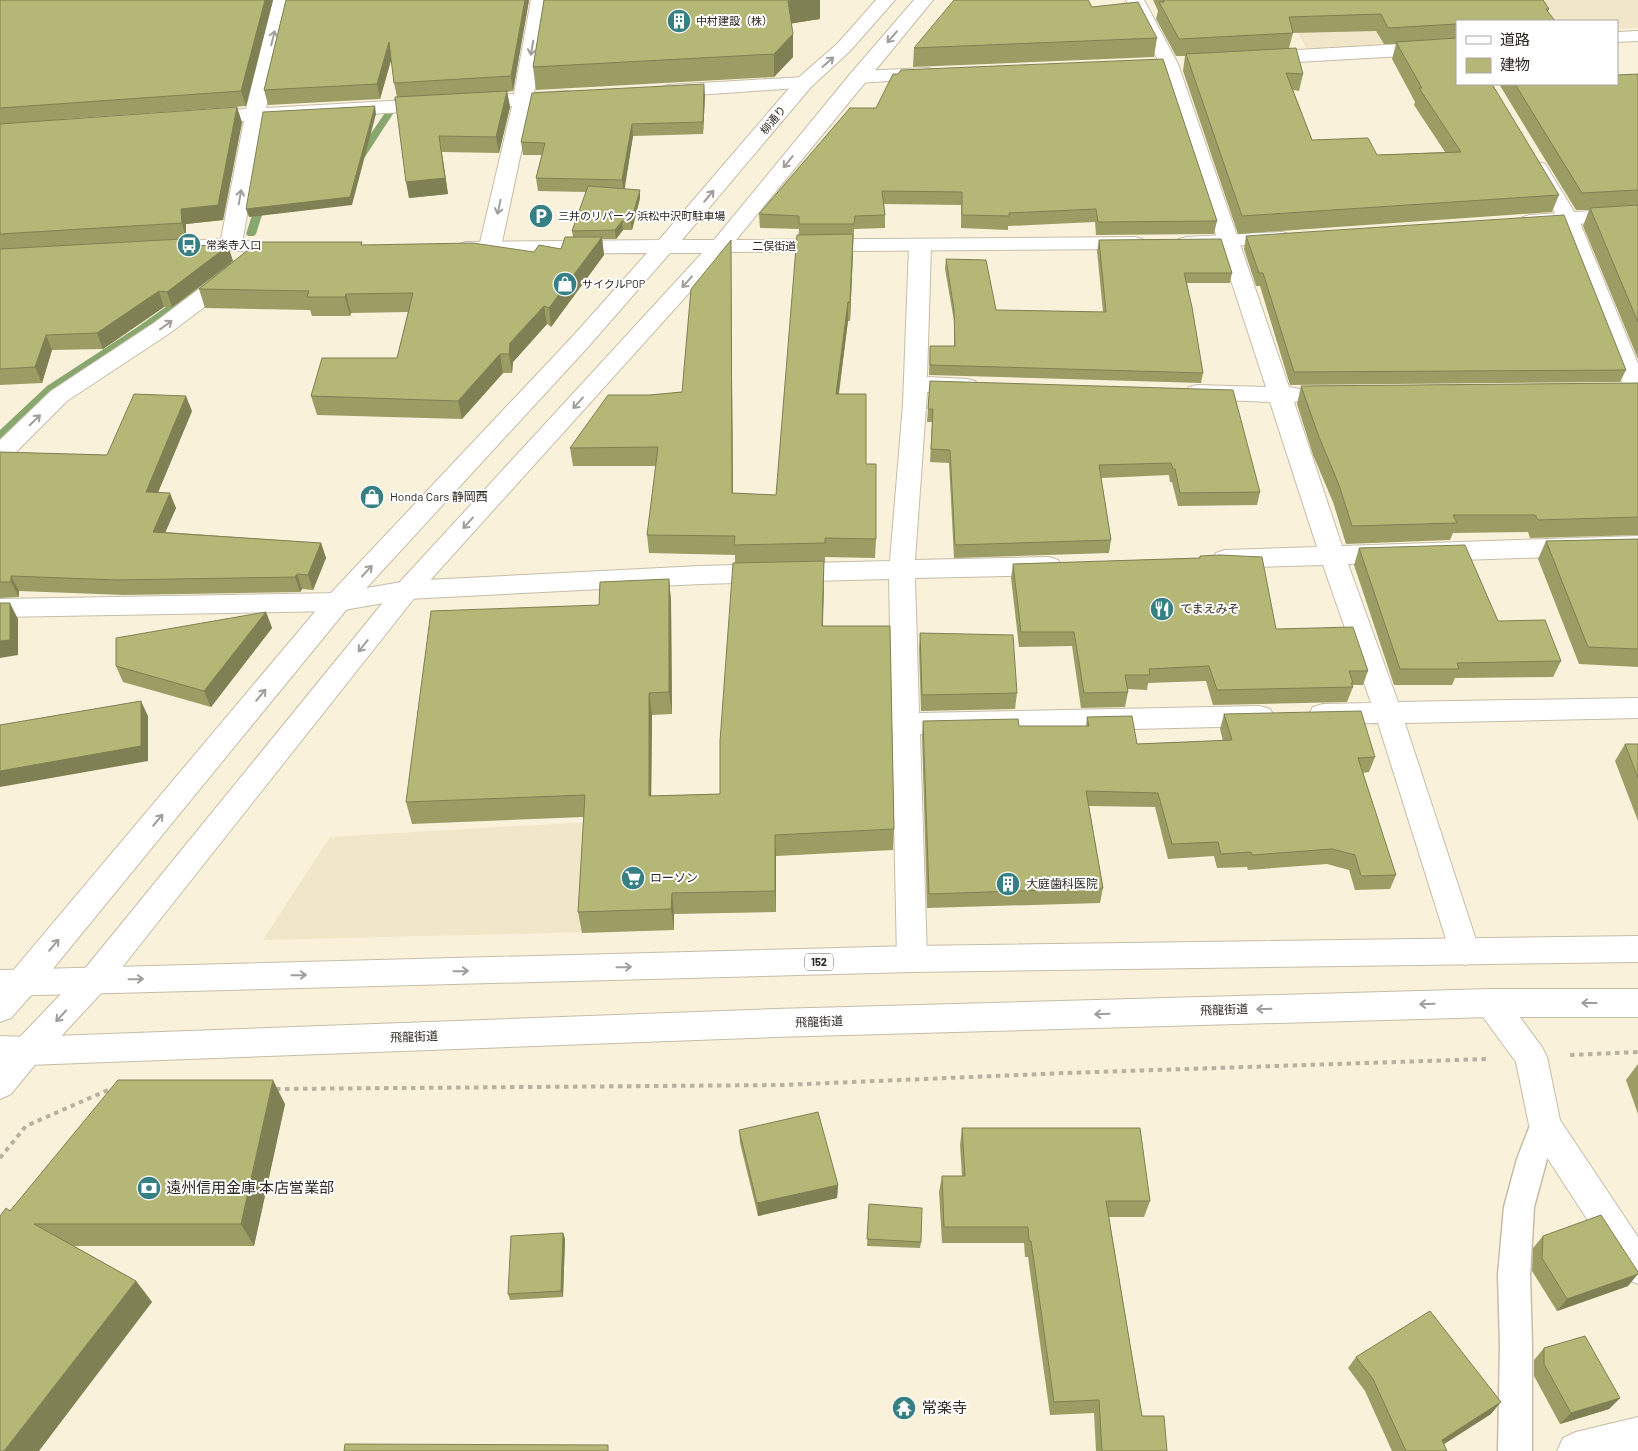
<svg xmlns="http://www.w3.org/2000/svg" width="1638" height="1451" font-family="Barlow,'Noto Sans JP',sans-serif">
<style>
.built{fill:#f2e6c9}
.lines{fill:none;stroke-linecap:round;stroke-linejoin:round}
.stream{fill:#88a76f;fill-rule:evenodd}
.lane-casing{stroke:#c6bda8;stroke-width:3}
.street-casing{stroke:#c6bda8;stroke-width:2}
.secondary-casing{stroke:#c6bda8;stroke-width:2}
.highway-casing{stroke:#c6bda8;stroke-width:2}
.path{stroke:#b8b19f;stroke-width:4;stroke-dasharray:4.5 4.5;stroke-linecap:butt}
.lane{fill:#fff;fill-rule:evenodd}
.street{fill:#fff;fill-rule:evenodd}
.secondary{fill:#fff;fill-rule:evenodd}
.highway{fill:#fff;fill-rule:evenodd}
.wall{fill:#9c9d65;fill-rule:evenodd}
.shaded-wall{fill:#7f8053}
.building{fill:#b5b776;stroke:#7f8053}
.oneway{stroke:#a09e9b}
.labels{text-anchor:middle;stroke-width:4;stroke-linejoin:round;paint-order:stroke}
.far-poi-label{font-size:11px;fill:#2b2820;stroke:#fefefe;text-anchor:start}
.far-street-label{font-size:11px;fill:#2b2820;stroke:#fefefe}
.shield{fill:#fefefe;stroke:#6a6863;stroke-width:1}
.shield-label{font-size:11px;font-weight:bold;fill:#2b2820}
.poi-label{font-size:12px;fill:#2b2820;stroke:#fefefe;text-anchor:start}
.street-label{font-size:12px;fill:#2b2820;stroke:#fefefe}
.near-poi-label{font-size:15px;fill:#2b2820;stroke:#fefefe;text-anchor:start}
</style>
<rect width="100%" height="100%" fill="#faf1db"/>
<path class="built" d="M1279 0H1638V28L1617 29V21H1457V40L1307 49Z
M676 819 674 930 263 940 330 837 588 822Z"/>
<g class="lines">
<path class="stream" d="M398 97 402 100 363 160 361 162H355L353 160 395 98Z
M265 199 270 202 262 215 256 234 254 236H248L246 234 252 215 262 200Z
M230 262 235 265 233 267 144 332 55 390 4 438 0 440V430L47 386 136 328Z"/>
<g class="lane-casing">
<path id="lane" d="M1545 1111 1556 1115 1560 1125 1547 1159 1534 1207 1530 1275 1532 1345V1451H1498L1500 1345 1498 1275 1504 1207 1517 1159 1534 1115Z"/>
</g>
<g class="street-casing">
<path id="street" d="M273 0H291L266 108 514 94 531 0H549L534 93 567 91 574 93 577 97 574 101 531 105 501 247 497 251 490 253 483 251 479 247 512 106 263 120 242 244 238 248 231 250 224 248 220 244 244 121 204 123 197 121 194 117 197 113 204 111 246 109Z
M1126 0H1144L1178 64 1289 387 1305 390 1309 395 1305 400 1294 402 1342 546 1638 536V554L1348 564 1398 702 1638 698V718L1405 723 1480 952 1476 961 1465 965 1454 961 1450 952 1378 723 1323 724 1313 721 1309 714 1313 707 1323 704 1371 703 1323 565 1225 568 1216 565 1212 559 1216 553 1225 550 1317 547 1270 402 1197 399 1189 397 1185 392 1189 387 1197 385 1266 387 1160 64Z
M1638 31V41L1617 42V32Z
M1457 41V53L1261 64 1254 62 1252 58 1254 54 1261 52Z
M928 68 935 70 937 74 935 78 858 83 851 81 849 77 851 73 858 71Z
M804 77 811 79 813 83 811 87 668 97 661 95 659 91 661 87 668 85Z
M1538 162 1545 164 1578 218 1638 364V399L1630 397 1626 392 1558 218 1528 168 1531 164Z
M920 240 927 242 931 246 927 377 967 379 975 381 978 386 975 391 967 393 927 392 915 560 1049 557 1058 560 1062 566 1058 572 1049 575 915 578 919 713 1260 706 1270 709 1274 716 1270 723 1260 726 920 734 927 959 923 968 912 972 901 968 897 959 889 579 700 584 407 599 338 611 0 617V599L338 593 407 581 700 566 890 561 903 404 909 246 913 242Z
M232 269 240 270 243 275 240 280 170 333 67 401 8 460 0 462V440L51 391 154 323 224 270Z
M1491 989 1502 993 1542 1047 1547 1057 1560 1120 1638 1237V1284L1626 1279 1533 1136 1529 1125 1516 1062 1480 1013 1475 1003 1480 993Z
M1638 1417V1451H1557L1563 1438 1576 1432Z"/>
</g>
<g class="secondary-casing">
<path id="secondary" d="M876 0H895L850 51 811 87 682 240H714L851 73 914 0H933L736 240 1135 237 1142 239 1146 243 1142 247 1135 249 726 252 416 596 105 989 38 1061 11 1094 0 1099V1060L16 1041 83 971 398 584 702 253H670L588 347 347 609 34 992 11 1018 0 1022V986L329 595 572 337 647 253 466 254 459 252 455 248 459 244 466 242 659 240 797 79 838 43Z
M1638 208V220L1530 227 1523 225 1520 221 1523 217 1530 215Z
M1282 232 1289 234 1292 238 1289 242 1186 249 1179 247 1175 243 1179 239 1186 237Z
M231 238 262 244 295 246 299 250 295 254C272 260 253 251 230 250 212 250 194 253 176 254L169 252 165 248 169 244 176 242Z"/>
</g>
<g class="highway-casing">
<path id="highway" d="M1638 936V962L912 972 0 996V970L912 946Z
M1491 989H1638V1017H1491L775 1037 27 1065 0 1064V1036L27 1037 775 1009Z"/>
</g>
<path class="path" d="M1570 1055 1638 1052
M276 1089 782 1085 1066 1073 1486 1059
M0 1158 26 1126 108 1090H112"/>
<use href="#lane" class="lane"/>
<use href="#street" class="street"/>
<use href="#secondary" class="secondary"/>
<use href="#highway" class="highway"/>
</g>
<path class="wall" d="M0 0H273L246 106 64 119 242 122 223 220 186 224V239L112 243 184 245 228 246 233 261 172 307H164L103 349 52 350 42 383 0 385Z
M286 0H529L513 91 507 92 510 107 499 153 442 152 448 194 409 198 397 97 394 83 391 60 380 99 268 105 264 90Z
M544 0H820V19L791 23 793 57 774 77 536 90 533 67Z
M1153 0H1543L1549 9 1548 11 1457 21V84L1559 195 1552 212 1238 234 1183 71 1185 56H1176L1156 19 1158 11ZM1376 31 1384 44H1396L1392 59 1415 102 1414 105 1445 152 1377 155 1312 140 1293 90 1299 91 1303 74 1289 48 1293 33Z
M1092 7 1157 38 1154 57 913 67 914 48Z
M1638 74V359L1583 226 1589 210H1576L1499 84H1617Z
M705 96 703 134 633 136 624 189 640 198 632 230H623L616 239H602L604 255 551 327 547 324 513 362 512 373H503L462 419 317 415 311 396 397 358 408 312 351 313 350 316H312L310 310 205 308 199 289 362 242V245L534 252 561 249 573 237 572 231 586 192 538 191 536 178 542 155H523L521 142Z
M850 108 1217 221 1214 234 1096 235 1095 222 1008 226V230L961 228V205L884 204 885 215V228L854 229 850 321H848L839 394 866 464 876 539 875 558 825 557V562H824L823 626 894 829 893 850 776 856V912L674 914V930L582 933 578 912 584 817 412 824 406 802 599 605 669 579 671 601 672 714 652 715 651 796 720 794 735 563V555L649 553 647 535 656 466H573L570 448 649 395 682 392 731 258 733 493 776 495 799 229 760 228 759 214Z
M1246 236 1626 370 1620 382 1290 385 1260 286H1256L1244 249Z
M1099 240 1232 273 1230 283H1187L1203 373 1201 383 929 375 930 346H954V321L945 269 946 259 996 310 1103 312 1097 251Z
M930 381 1260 492 1257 505 1178 506 1172 482H1170L1169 475 1101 478 1111 540 1109 553 954 558 949 463 930 462 932 422H927Z
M1638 383V535L1530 538 1528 532 1453 533 1450 540 1346 544 1333 502 1313 455 1297 404 1301 386Z
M192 411 158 492 176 508 165 532 321 543 326 558 313 590 302 589 300 592 124 595 19 591V597L0 598V452L107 455Z
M1638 539V667L1579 664 1538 559 1546 541Z
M1359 548 1498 621 1561 661 1553 677 1455 678 1452 685H1394L1354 565Z
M1200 556 1276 629 1368 671 1363 685H1352L1353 687 1347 702 1213 705 1206 681 1148 683 1147 690 1128 689V692L1125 707 1081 708 1072 646 1019 647 1011 578 1013 564 1199 558Z
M266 612 272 628 211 707 123 682 116 666Z
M920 633 1017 693 1015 709 921 711 919 649Z
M1224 714 1375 757 1369 772 1363 773 1396 875 1390 889 1355 890 1349 870 1327 864 1248 870 1247 867 1217 868 1214 856 1168 859 1155 807 1089 806 1103 888 1100 903 927 908 922 736 923 721 1019 726H1086L1087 717 1137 744 1223 741 1220 729Z
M1625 744H1638V821L1615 761Z
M1638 1064V1114L1626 1080Z
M285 1104 254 1246H74L136 1281 152 1302 10 1211Z
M962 1128 1150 1201 1144 1217H1109L1142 1416 1167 1451H1096L1094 1413 1050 1415 1028 1257H1025L1024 1243H942L939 1192 942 1176H962L960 1145Z
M739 1130 838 1185 837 1198 758 1216 740 1143Z
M869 1204 921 1242 920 1248 867 1246Z
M563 1233 565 1239 563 1297 510 1300 508 1294Z
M1543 1236 1628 1286 1557 1311 1532 1271 1533 1248Z
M1544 1348 1620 1398 1609 1409 1560 1424 1534 1376V1360Z
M1356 1357 1491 1414 1444 1444 1447 1451H1392L1365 1391 1348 1368Z"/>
<path class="shaded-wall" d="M265 0H273L246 106 241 91Z
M525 0H529L513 91 511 76Z
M797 0H820V19L789 24 788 1Z
M793 34V57L774 77V54Z
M389 42 392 57 380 99 377 84Z
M704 84 705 96 703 134V122Z
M507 91 510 107 499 153 496 137Z
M375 106 376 114 352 205 249 217 246 209Z
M237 107 242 122 223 220 186 224V239L182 223 181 209Z
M632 124 633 136 624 193 622 180Z
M439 136 448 194 409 198 406 182Z
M640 190V198L632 230 631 222Z
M622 221 623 230 616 239 615 230Z
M853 234V253L850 321V302Z
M602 237 604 255 551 327 549 308Z
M731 240V258L733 512 732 493Z
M228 246 233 261 172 307 167 292Z
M159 291 164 307 103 349 97 333Z
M346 294 351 313 350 316 345 297Z
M848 302V321L836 412V394Z
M544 306 547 324 513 362 512 373 509 354 510 343Z
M46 335 52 350 42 383 35 367Z
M500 354 503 373 462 419 458 401Z
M186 396 192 411 152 507 146 492Z
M170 493 176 508 159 547 153 532Z
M321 543 326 558 313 590 308 575Z
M824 561V583L822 649V626Z
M297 574 302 589 300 592 295 577Z
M11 576 19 591V597L11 582Z
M669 579 671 601 672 714 669 692Z
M10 603 18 619V655L0 658V641Z
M266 612 272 628 211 707 204 691Z
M649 693 652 715 651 818 649 796Z
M141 701 148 716V761L0 787V771Z
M775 835 776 856V912L775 891Z
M672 893 674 914V930L671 909Z
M273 1080 285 1104 254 1246 241 1224Z
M838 1185 837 1198 758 1216 757 1203Z
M563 1233 565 1239 563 1297 561 1291Z
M1638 1274 1628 1286 1557 1311 1567 1299Z
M136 1281 152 1302 39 1451H4Z
M1620 1398 1609 1409 1560 1424 1571 1413Z
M1501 1402 1491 1414 1433 1451 1442 1440Z"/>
<path class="building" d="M0 0H265L241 91 0 108Z
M286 0H525L511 76 394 83 389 42 377 84 264 90Z
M544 0H797L788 1 793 34 774 54 533 67Z
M954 0H1088L1092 7 1138 2 1157 38 914 48Z
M1163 0H1543L1549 9H1546L1555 21H1457V24L1388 28 1381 14 1289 17 1293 33 1179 39 1159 2H1164Z
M1457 38V84H1492L1559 195 1242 216 1186 54 1296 48 1303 74 1286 73 1312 140 1368 138 1377 155 1461 152 1419 88H1422L1396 42Z
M1163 59 1217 221 1098 222 1096 209 1009 213V216L962 215V192L882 191 885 215 855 216 854 224H799V216L759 214 850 108H876L893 74H898L901 70Z
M1638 74V190L1582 193 1515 84H1617V75Z
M704 84 703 122 632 124 622 180 536 178 545 143 521 142 532 93Z
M507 91 496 137 439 136 445 178 406 182 395 97Z
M375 106 350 197 246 209 263 112Z
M237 107 218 205 181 209 182 223 0 234V124Z
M588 186 640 190 631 222 622 221 615 230 572 231Z
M1638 205V322L1590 208Z
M1564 215 1626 370 1294 372 1263 273H1259L1246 236Z
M853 234 850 302H848L836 394H866V464H876V539L825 538V543L734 545 735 536 647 535 658 447 570 448 608 395H649L682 392 691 289 731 240 732 493 776 495 797 235Z
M565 237H602L549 308 544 306 510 343 509 354H500L458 401 311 396 322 358H397L413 293 346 294 345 297H307L309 291 199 289 258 242H362L361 245 473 243 534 252 539 245 561 249Z
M182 239 183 245 228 246 167 292 159 291 97 333 46 335 35 367 0 369V249Z
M1221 239 1232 273H1184L1192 307 1203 373 930 365V346H955L954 310 946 259 986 260 996 310 1106 312 1099 240Z
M930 381 1233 390 1260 492 1180 493 1175 469H1173L1171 463 1099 465 1111 540 955 545 950 450 931 449 933 409H928Z
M1638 383V517L1538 520 1535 515H1453L1457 523 1352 526 1339 485 1319 437 1301 386Z
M134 394 186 396 146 492 170 493 153 532 321 543 308 575 297 574 295 577 117 580 11 576V582H0V452L107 455Z
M1638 539V649L1588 647 1546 541Z
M1465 545 1498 621 1545 620 1561 661 1457 663 1459 669H1400L1359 548Z
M1220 555 1262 557 1276 629 1353 627 1368 671H1349L1353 683H1351L1353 687 1217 690 1209 666 1149 669 1150 675H1125L1128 692 1084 693 1074 632H1021L1013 564 1200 558V556Z
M824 561 822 626H890L894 829 775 835V891L672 893 671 909 578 912 585 795 406 802 431 611 599 605 600 582 669 579V692L649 693V796L720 794V741L733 563Z
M0 603H10V640L0 641Z
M266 612 204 691 116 666V638Z
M920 633 1013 635 1017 693 922 695Z
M141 701V746L0 771V725Z
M1361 711 1375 757 1358 758 1396 875 1361 876 1355 855 1332 849 1252 855 1251 852 1221 854 1218 842 1172 844 1158 793 1086 791 1103 888 929 894 923 721 1018 719 1019 726H1089L1087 717 1132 716 1137 744 1232 740 1224 714Z
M1625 744H1638V778Z
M118 1080H273L241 1224H34L136 1281 4 1451H0V1216L6 1208 10 1211Z
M818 1112 838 1185 757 1203 739 1130Z
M962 1128H1140L1150 1201H1106L1142 1416H1164L1167 1451H1102L1099 1400 1054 1402 1031 1241H1029L1028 1227H944L942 1176H965Z
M869 1204 922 1208 921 1242 867 1239Z
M1601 1215 1638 1272V1274L1567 1299 1542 1258 1543 1236Z
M563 1233 561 1291 508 1294 511 1236Z
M1430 1311 1501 1402 1442 1440 1447 1451H1406L1373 1379 1356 1357Z
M1585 1336 1620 1398 1571 1413 1544 1364V1348Z
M345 1444 608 1445V1451H344Z"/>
<defs><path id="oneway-shaft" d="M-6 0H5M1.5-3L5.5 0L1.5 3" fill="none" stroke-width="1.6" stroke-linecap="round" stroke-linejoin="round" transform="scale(1.25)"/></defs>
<g class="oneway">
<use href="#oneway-shaft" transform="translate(892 37) rotate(131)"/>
<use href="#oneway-shaft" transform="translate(273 38) rotate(-76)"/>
<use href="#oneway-shaft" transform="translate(532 48) rotate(100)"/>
<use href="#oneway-shaft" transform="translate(828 62) rotate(-41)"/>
<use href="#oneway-shaft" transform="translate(788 162) rotate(129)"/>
<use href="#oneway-shaft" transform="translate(709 196) rotate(-50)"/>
<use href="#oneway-shaft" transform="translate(240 197) rotate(-80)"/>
<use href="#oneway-shaft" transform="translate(499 207) rotate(102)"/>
<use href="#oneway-shaft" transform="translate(687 282) rotate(132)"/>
<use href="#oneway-shaft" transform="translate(166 325) rotate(-36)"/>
<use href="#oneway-shaft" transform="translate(578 403) rotate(132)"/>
<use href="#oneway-shaft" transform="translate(35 420) rotate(-44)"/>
<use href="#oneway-shaft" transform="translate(468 523) rotate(132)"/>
<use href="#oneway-shaft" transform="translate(367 571) rotate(-47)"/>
<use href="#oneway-shaft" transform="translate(363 646) rotate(129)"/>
<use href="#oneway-shaft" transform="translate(261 695) rotate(-50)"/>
<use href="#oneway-shaft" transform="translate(158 820) rotate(-50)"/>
<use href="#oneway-shaft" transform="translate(54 945) rotate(-50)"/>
<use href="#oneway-shaft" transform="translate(624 967) rotate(-1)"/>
<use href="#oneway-shaft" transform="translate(461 971) rotate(-1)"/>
<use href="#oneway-shaft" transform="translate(299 975) rotate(-1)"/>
<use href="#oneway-shaft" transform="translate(136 979) rotate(-1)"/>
<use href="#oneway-shaft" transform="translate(1589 1003) rotate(180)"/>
<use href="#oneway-shaft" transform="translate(1427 1004) rotate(178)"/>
<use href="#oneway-shaft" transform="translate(1264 1009) rotate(178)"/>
<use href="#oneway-shaft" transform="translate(1102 1014) rotate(178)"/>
<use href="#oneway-shaft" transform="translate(61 1016) rotate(133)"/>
</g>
<defs>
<g id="building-disc" transform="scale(1.25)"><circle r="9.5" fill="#367f82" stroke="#fefefe"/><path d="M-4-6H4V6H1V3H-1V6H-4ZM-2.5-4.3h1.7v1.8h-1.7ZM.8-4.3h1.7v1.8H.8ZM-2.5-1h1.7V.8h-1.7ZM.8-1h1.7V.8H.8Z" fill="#fff"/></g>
<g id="parking-disc" transform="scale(1.25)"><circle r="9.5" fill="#367f82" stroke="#fefefe"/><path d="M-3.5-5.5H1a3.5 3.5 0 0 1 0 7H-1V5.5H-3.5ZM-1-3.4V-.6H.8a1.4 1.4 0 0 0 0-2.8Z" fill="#fff"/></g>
<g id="bus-disc" transform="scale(1.25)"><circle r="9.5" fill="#367f82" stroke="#fefefe"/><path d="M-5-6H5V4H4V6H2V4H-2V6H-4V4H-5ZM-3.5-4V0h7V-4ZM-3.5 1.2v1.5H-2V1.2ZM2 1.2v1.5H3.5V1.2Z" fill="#fff"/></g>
<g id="shop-disc" transform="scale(1.25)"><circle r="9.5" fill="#367f82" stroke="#fefefe"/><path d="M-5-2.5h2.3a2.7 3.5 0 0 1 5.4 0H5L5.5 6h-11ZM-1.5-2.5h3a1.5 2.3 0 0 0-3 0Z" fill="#fff"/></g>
<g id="restaurant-disc" transform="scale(1.25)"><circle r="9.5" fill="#367f82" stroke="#fefefe"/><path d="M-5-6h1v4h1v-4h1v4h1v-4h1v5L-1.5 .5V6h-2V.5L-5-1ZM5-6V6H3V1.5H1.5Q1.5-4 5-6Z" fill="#fff"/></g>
<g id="supermarket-disc" transform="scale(1.25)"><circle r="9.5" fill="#367f82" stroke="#fefefe"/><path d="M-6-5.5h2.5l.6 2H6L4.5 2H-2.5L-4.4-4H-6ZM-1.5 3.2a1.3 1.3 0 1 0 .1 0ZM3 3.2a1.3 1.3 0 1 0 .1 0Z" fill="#fff"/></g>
<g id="bank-disc" transform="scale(1.25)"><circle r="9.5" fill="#367f82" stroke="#fefefe"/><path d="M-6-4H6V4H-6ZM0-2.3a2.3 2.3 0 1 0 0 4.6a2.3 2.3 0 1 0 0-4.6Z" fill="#fff"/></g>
<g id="temple-disc" transform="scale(1.25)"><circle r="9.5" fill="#367f82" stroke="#fefefe"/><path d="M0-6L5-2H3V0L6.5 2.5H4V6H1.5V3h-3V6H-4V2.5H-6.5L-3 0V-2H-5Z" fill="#fff"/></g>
</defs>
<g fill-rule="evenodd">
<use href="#building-disc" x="679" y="21"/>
<use href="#parking-disc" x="541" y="216"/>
<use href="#bus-disc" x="189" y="245"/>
<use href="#shop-disc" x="565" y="284"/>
<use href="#shop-disc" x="372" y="497"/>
<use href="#restaurant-disc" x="1162" y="609"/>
<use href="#supermarket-disc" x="633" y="878"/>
<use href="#building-disc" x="1008" y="884"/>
<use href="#bank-disc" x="149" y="1188"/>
<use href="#temple-disc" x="904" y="1408"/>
</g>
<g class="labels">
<g class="far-poi-label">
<text x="696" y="25">中村建設（株）</text>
<text x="558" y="220">三井のリパーク 浜松中沢町駐車場</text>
<text x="206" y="249">常楽寺入口</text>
<text x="582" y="288">サイクルPOP</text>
</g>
<g class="far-street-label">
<text transform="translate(773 120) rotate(-50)" y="4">柳通り</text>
<text x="774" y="250">二俣街道</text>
</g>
<rect class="shield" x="805" y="953.5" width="28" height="17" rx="4"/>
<g class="shield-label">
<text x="819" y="966">152</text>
</g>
<g class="poi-label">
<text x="390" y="501">Honda Cars 静岡西</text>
<text x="1180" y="613">てまえみそ</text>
<text x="650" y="882">ローソン</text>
<text x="1026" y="888">大庭歯科医院</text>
</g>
<g class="street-label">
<text transform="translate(1224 1010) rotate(-2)" y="4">飛龍街道</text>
<text transform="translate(819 1022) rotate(-2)" y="4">飛龍街道</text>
<text transform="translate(414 1037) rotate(-2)" y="4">飛龍街道</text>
</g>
<g class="near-poi-label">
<text x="166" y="1193">遠州信用金庫 本店営業部</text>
<text x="922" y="1413">常楽寺</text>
</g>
</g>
<rect x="1456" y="20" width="162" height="65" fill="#fefefe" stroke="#aaa8a5"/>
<rect x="1466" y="36" width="25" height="8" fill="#ffffff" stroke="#aaa8a5"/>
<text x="1500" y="45" font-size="15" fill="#2b2820">道路</text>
<rect x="1466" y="58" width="25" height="15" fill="#b5b776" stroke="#aaa8a5"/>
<text x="1500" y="70" font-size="15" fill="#2b2820">建物</text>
</svg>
